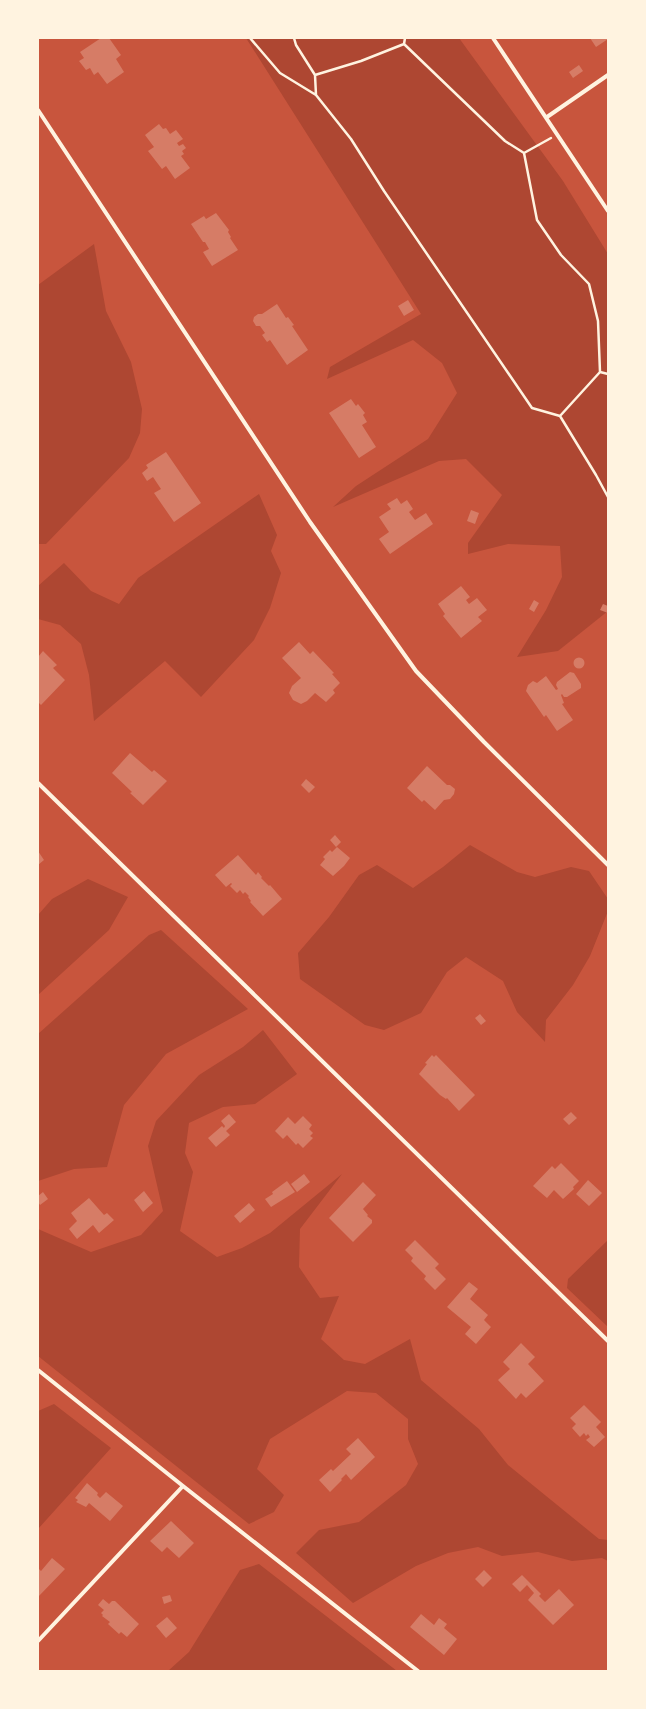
<svg xmlns="http://www.w3.org/2000/svg" width="646" height="1709" font-family="Inter,sans-serif">
<style>
.green{fill:#ae4732}
.building{fill:#d67c66}
.lines{fill:none;stroke-linecap:round;stroke-linejoin:round}
.path{stroke:#fff3e0;stroke-width:2.5}
.minor{stroke:#fff3e0;stroke-width:4}
</style>
<rect width="100%" height="100%" fill="#c8553d"/>
<path class="green" d="M246 38H459L563 181 608 254V611L558 651 517 657 546 610 562 577 560 546 508 544 468 554V543L502 495 466 459 439 461 333 507 356 486 428 439 457 393 442 363 413 340 327 379 330 367 421 314Z
M94 244 106 311 131 362 142 409 140 433 129 458 46 544H38V285Z
M259 494 277 535 271 551 281 573 270 608 254 640 201 697 165 661 94 721 89 675 81 644 60 625 38 619V586L64 563 91 591 119 604 138 578Z
M470 845 517 872 535 877 571 867 589 871 608 899V911L590 956 573 985 546 1020 545 1042 517 1012 503 981 466 957 447 972 421 1013 384 1030 365 1025 300 979 298 953 329 917 359 875 377 865 413 888 443 867Z
M88 879 128 897 109 930 38 995V915L52 899Z
M161 930 248 1009 166 1054 124 1105 107 1167 74 1169 38 1181V1034L149 935Z
M263 1030 297 1074 255 1104 223 1107 189 1123 185 1153 193 1172 180 1231 217 1257 242 1248 270 1233 342 1174 300 1229 299 1267 320 1298 339 1296 321 1339 344 1360 365 1364 410 1339 421 1380 479 1429 508 1465 599 1539 608 1540V1561L602 1558 572 1561 538 1552 502 1556 478 1547 448 1553 416 1566 353 1603 296 1553 319 1530 359 1522 406 1485 418 1464 408 1439V1419L376 1393 347 1391 270 1439 257 1469 284 1495 274 1512 249 1524 38 1356V1229L91 1252 141 1235 163 1211 148 1146 156 1121 199 1075 243 1047Z
M608 1240V1327L567 1288 568 1279Z
M54 1404 111 1448 38 1529V1411Z
M259 1564 397 1671H168L189 1652 240 1570Z"/>
<path class="building" d="M101 38H109L121 55 116 59 124 72 107 84 98 72 94 75 90 68 86 70 79 61 84 58 80 52Z
M590 38H608V39L596 47Z
M579 65 583 71 573 78 569 72Z
M159 124 163 129 166 128 170 134 176 130 183 139 177 143 179 146 183 144 186 148 182 151 184 154 181 156 190 168 175 179 166 166 162 169 148 151 154 147 145 135Z
M216 213 229 230 228 232 231 237 230 238 238 250 212 266 203 252 209 249 205 242H203L191 224 204 216 206 219Z
M408 300 414 310 404 316 398 306Z
M277 304 286 318 288 317 294 325 292 326 308 350 287 365 270 340 267 342 262 335 265 333 260 326H256L253 321 254 317 258 314H262Z
M351 399 356 406 358 404 365 413 363 415 367 422 362 425 376 447 359 458 329 413Z
M166 452 201 503 174 522 154 493 161 489 153 477 147 481 142 473 148 468 146 465Z
M397 498 401 504 407 500 413 509 409 512 415 520 426 513 433 524 390 554 379 539 389 532 379 517 391 509 387 504Z
M471 510 479 513 475 524 467 521Z
M461 586 470 597 466 600 469 604 477 598 487 610 478 617 482 621 461 638 443 616 445 614 438 604Z
M534 600 539 603 534 612 529 609Z
M603 604 608 606V613L600 610Z
M299 642 310 654 313 651 334 673 332 674 340 683 333 690 335 693 326 702 315 693 307 701 301 704 293 700 289 693 292 686 301 678 282 658Z
M43 651 57 665 53 668 65 680 41 705 38 702V657Z
M573.5 663a5.5 5.5 0 1 1 11 0a5.5 5.5 0 1 1-11 0Z
M570 672 574 673 581 684V688L567 697H564L562 694 561 695 564 703 562 704 573 720 557 731 546 715 544 717 526 691 528 685 533 681 537 683 546 676 556 690 558 689 556 685 557 682Z
M130 753 152 772 154 770 167 781 143 805 130 793 132 792 112 773Z
M427 766 447 785H450L455 789 454 794 450 799 444 800 435 810 424 800 422 802 407 788Z
M306 779 315 787 309 793 301 785Z
M335 835 341 842 336 847 330 840Z
M337 847 350 858 344 866 333 876 320 865 325 859 323 857 330 850 332 852Z
M38 851 44 860 38 865Z
M238 855 256 875 258 872 262 877 261 878 269 886 270 885 282 899 263 916 250 902 251 901 248 897 249 896 245 892 243 894 240 890 237 893 230 886 232 884 231 883 226 887 215 875Z
M480 1014 486 1021 481 1025 475 1018Z
M432 1055 434 1057 436 1055 475 1095 459 1111 447 1098 446 1099 440 1095 419 1074 427 1064 425 1063Z
M571 1112 577 1118 569 1125 563 1119Z
M229 1114 236 1122 226 1131 230 1135 216 1147 208 1138 222 1126 224 1128 225 1126 221 1121Z
M303 1116 312 1125 309 1129 313 1133 310 1136 313 1138 303 1148 298 1143 296 1145 287 1135 283 1139 275 1131 288 1117 295 1124Z
M561 1163 579 1181 573 1187 574 1189 563 1199 554 1190 547 1198 533 1186 552 1166 555 1169Z
M304 1174 310 1182 297 1192 291 1184Z
M588 1180 602 1193 589 1206 576 1194Z
M287 1181 295 1192 271 1207 265 1199 273 1194 272 1192Z
M363 1182 376 1195 363 1209 368 1215 367 1216 372 1220V1223L353 1242 329 1218Z
M144 1191 153 1203 143 1212 134 1200Z
M43 1192 48 1199 40 1205 38 1202V1196Z
M89 1198 104 1215 107 1213 114 1220 99 1233 93 1225 77 1239 69 1229 77 1221 71 1213Z
M249 1203 255 1210 240 1223 234 1216Z
M415 1240 439 1264 435 1268 446 1279 435 1290 424 1279 426 1276 411 1261 413 1258 405 1250Z
M469 1282 478 1289 470 1299 488 1315 484 1320 491 1327 476 1344 465 1334 471 1327 447 1307Z
M521 1343 535 1357 528 1364 544 1381 526 1398 521 1393 516 1399 498 1380 510 1369 503 1362Z
M584 1405 601 1422 596 1427 605 1437 594 1447 586 1440 590 1437 588 1434 586 1436 584 1433 580 1437 572 1428 576 1424 570 1418Z
M358 1438 375 1457 351 1480 346 1474 341 1479 342 1480 330 1492 319 1480 331 1469 333 1471 351 1454 346 1449Z
M87 1483 98 1493 97 1495 100 1498 106 1492 123 1506 110 1521 89 1503 86 1507 76 1502 78 1500 75 1498Z
M171 1521 194 1543 179 1558 167 1547 162 1552 150 1541Z
M52 1558 65 1569 38 1597V1568L41 1571Z
M484 1570 492 1578 483 1587 475 1579Z
M522 1575 541 1594 539 1596 545 1602 559 1589 574 1605 553 1625 528 1600 534 1593 527 1585 520 1592 512 1584Z
M170 1595 172 1601 164 1604 162 1597Z
M103 1599 109 1604 112 1601H115L139 1624 127 1637 121 1632 119 1634 108 1624 110 1622 102 1616 103 1615 101 1613 104 1610 98 1605Z
M421 1614 434 1625 439 1618 447 1624 444 1628 457 1639 444 1655 410 1627Z
M167 1617 177 1628 166 1638 156 1626Z"/>
<g class="lines">
<path class="path" d="M250 38 280 73 316 95
M294 38 296 45 315 75
M404 44 405 38
M524 153 537 220 561 255 589 284 598 321 600 372 560 416 532 408 384 191 351 139 316 95 315 75 361 61 404 44 505 141 524 153 551 138
M600 372 608 374
M560 416 596 475 608 497"/>
<path class="minor" d="M493 38 608 211
M38 110 310 522 416 671 484 742 608 865
M547 117 608 75
M38 783 608 1341
M38 1370 183 1486 418 1671
M38 1641 183 1486"/>
</g>
<rect width="646" height="1709" fill="none" stroke="#fff3e0" stroke-width="78"/>
</svg>
